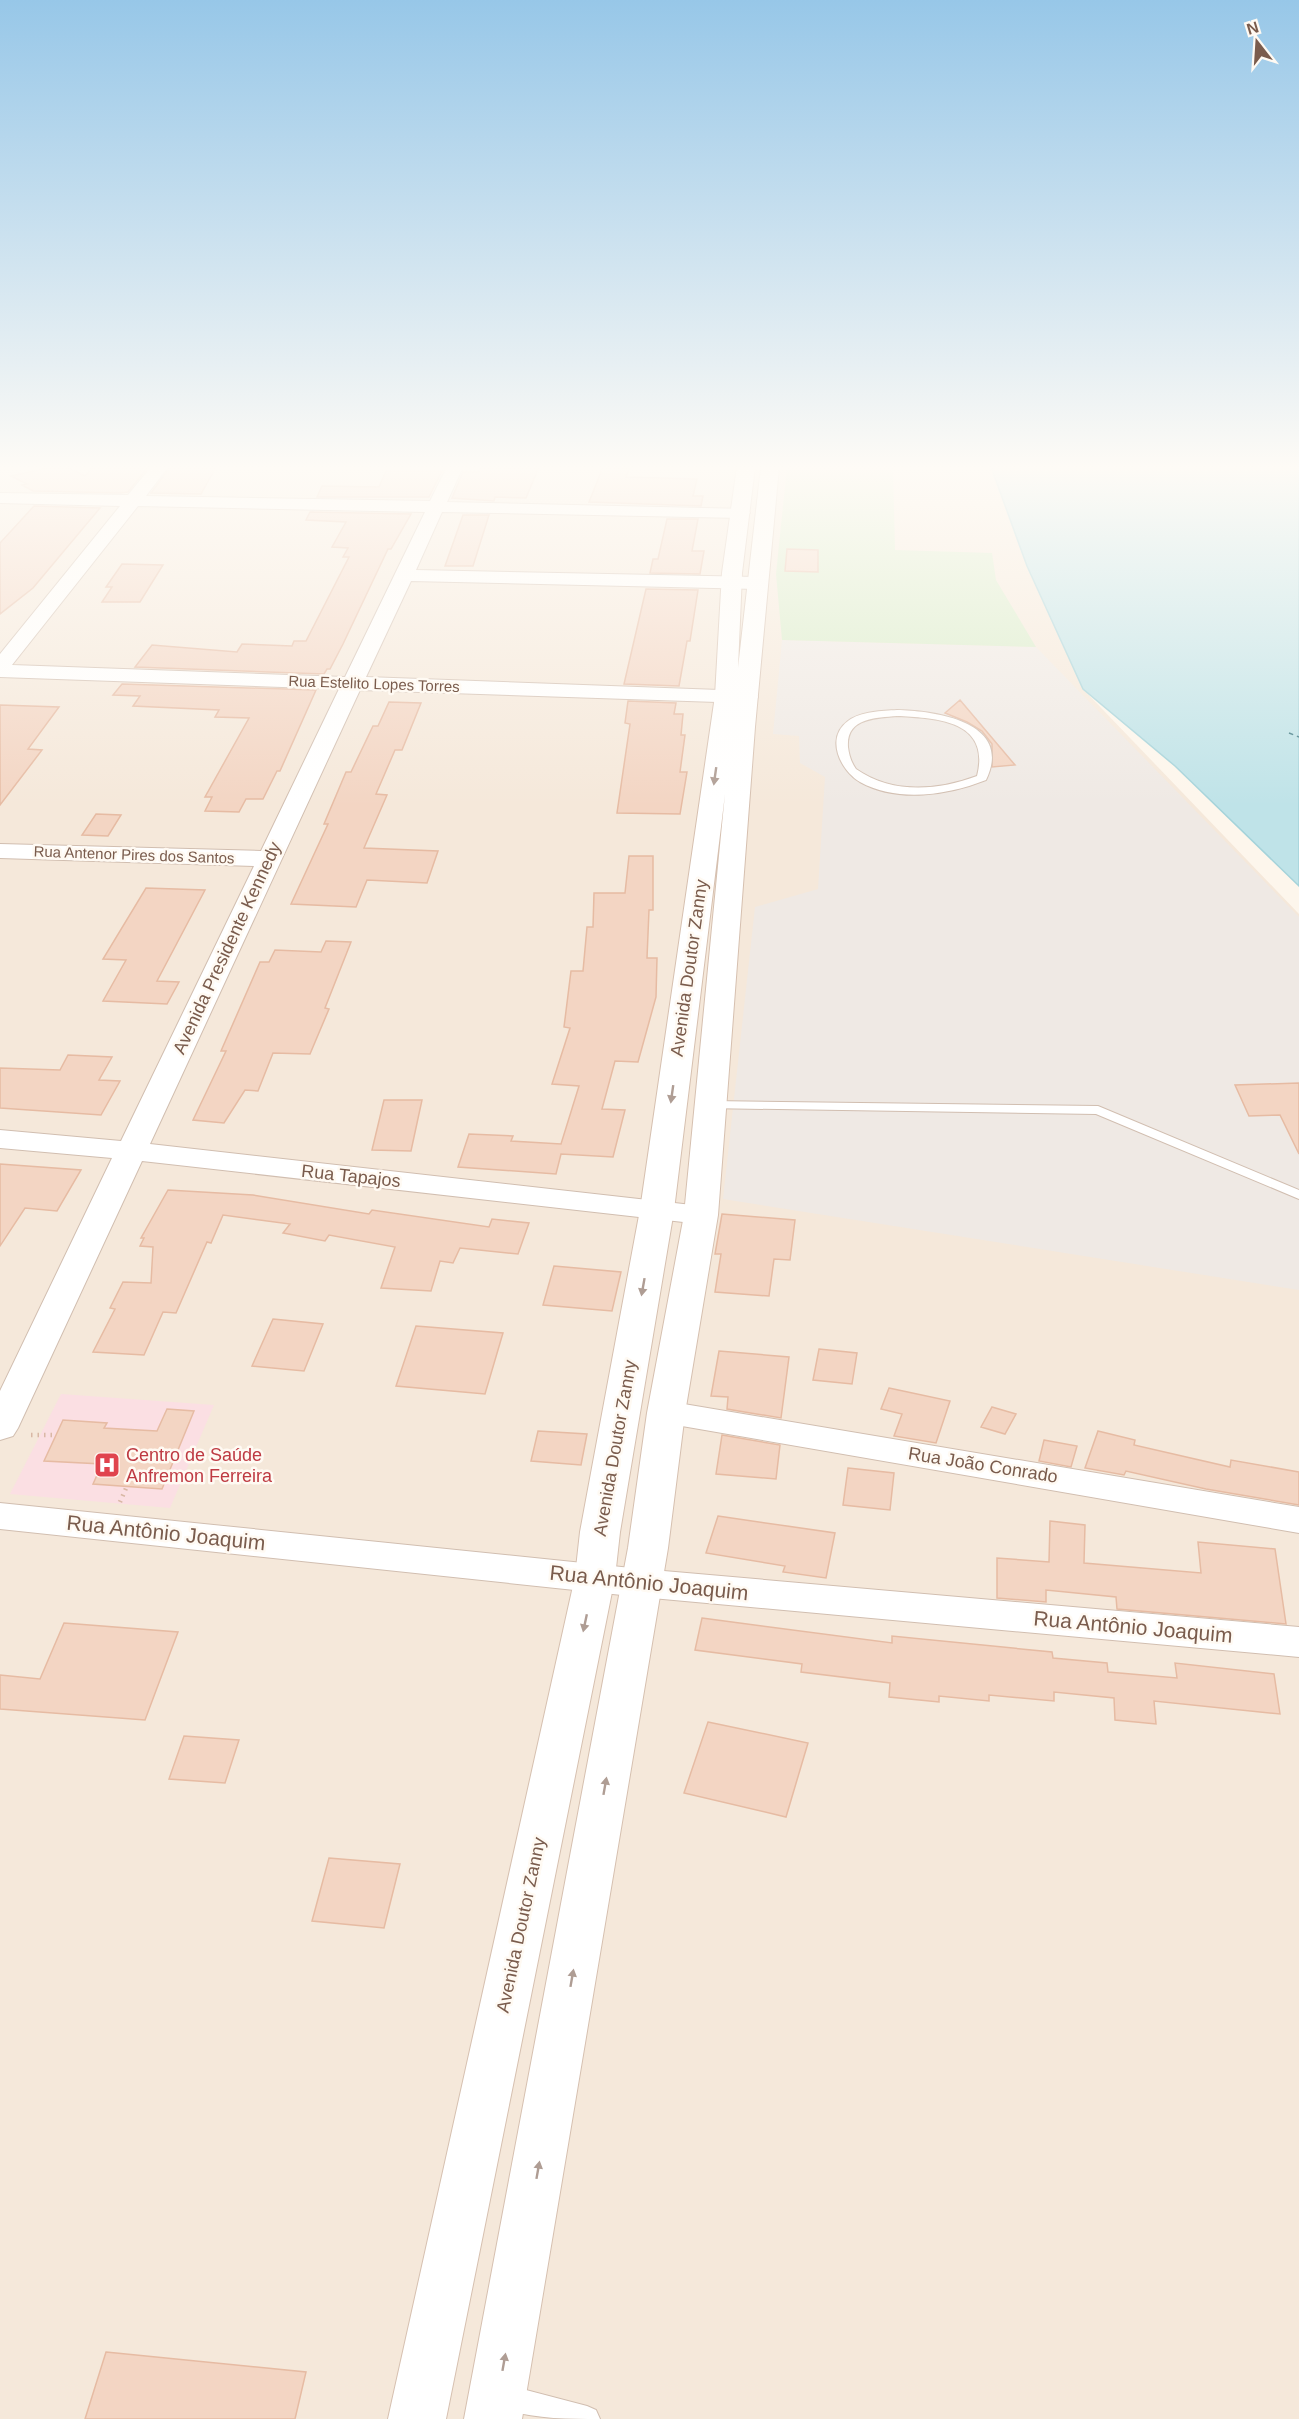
<svg xmlns="http://www.w3.org/2000/svg" width="1299" height="2419" font-family="Helvetica,sans-serif">
<style>
.residential{fill:#f5e8da}
.industrial{fill:#efe9e4}
.medical{fill:#fbdfe3}
.green{fill:#d8ecc9}
.water{fill:#bfe3e8;stroke:#a5d3da;stroke-width:1.5}
.lines{fill:none;stroke-linecap:round;stroke-linejoin:round}
.ferry{stroke:#437c86;stroke-width:1.5;stroke-dasharray:4.5 4;stroke-linecap:butt}
.building{fill:#f3d5c3;stroke:#e6bba3;stroke-width:1.5}
.lane-casing{stroke:#d1beb0;stroke-width:2}
.street-casing{stroke:#d1beb0;stroke-width:2}
.secondary-casing{stroke:#d6c0b0;stroke-width:2}
.path{stroke:#d9b8a5;stroke-width:4.5;stroke-dasharray:1.5 5;stroke-linecap:butt}
.lane{fill:#fff;fill-rule:evenodd}
.street{fill:#fff;fill-rule:evenodd}
.secondary{fill:#fff;fill-rule:evenodd}
.oneway{fill:#af9d94}
.labels{text-anchor:middle;stroke-width:5;stroke-linejoin:round;paint-order:stroke}
.far-street-label{font-size:15px;fill:#7a5c4d;stroke:#fffaf3}
.street-label{font-size:18px;fill:#7a5c4d;stroke:#fffaf3}
.health-label{font-size:18px;fill:#be3a42;stroke:#fffaf3;text-anchor:start}
.near-street-label{font-size:21px;fill:#7a5c4d;stroke:#fffaf3}
</style>
<rect width="100%" height="100%" fill="#fdf6ec"/>
<path class="residential" d="M0 467H992L1083 689 1299 914V2419H0Z"/>
<path class="industrial" d="M782 640 1036 647 1299 917V1290L723 1199 755 907 818 889 825 777 800 763 799 736 773 734Z"/>
<path class="medical" d="M61 1394 214 1405 170 1508 10 1494Z"/>
<path class="green" d="M787 467H893L895 550 992 553 996 580 1036 647 782 640 776 574Z"/>
<path class="water" d="M991 467H1299V886L1175 766 1083 689 1027 566Z"/>
<g class="lines">
<path class="ferry" d="M1289 733 1299 737"/>
</g>
<path class="building" d="M52 467H67L85 476 93 467H148L128 492 120 493 33 491 22 485 27 484 11 476Z
M170 467H216L201 494 151 493Z
M481 467H539L526 498 495 497 494 501 452 498 463 472H479Z
M603 467H630L626 477 697 479 693 496H703L701 506 589 502Z
M386 471H442L429 497H317L322 486 379 487Z
M34 506 100 508 33 588 0 614V543Z
M310 512 411 514 391 549H388L343 644 330 669H327L324 674 135 667 152 645 237 652 242 644 292 646 294 641H306L349 557H343L348 548 332 547 346 522 306 520Z
M463 515H489L473 566H445Z
M667 519H698L692 551H704L700 574 650 573 653 559H658Z
M787 549 818 550V572L785 571Z
M122 564 163 565 140 602H102L112 587H106Z
M646 589 698 590 690 641H687L679 686 624 684Z
M122 684 316 690 280 771H277L263 799H246L239 812 205 811 212 797H205L249 718 215 717 219 710 133 706 140 696 113 695Z
M960 700 1015 765 992 767V744L982 731 967 722 945 713Z
M628 701 676 703 674 714H683L681 735H685L680 772H687L680 814 617 813 630 724 625 723Z
M389 702 421 703 402 750H395L376 794 387 795 364 848 438 851 427 883 367 880 356 907 291 904 328 824H324L346 772H351L373 726H378Z
M0 705 59 707 28 749 42 750 0 805Z
M96 814 121 815 108 836 82 835Z
M629 856H653V910H649L647 958H657L656 997 638 1062 615 1061 602 1109 625 1110 613 1157 561 1154 556 1174 458 1167 469 1134 513 1136 511 1141 561 1144 579 1086 552 1084 570 1028 564 1027 571 971H583L587 927H593L594 893H625Z
M146 888 205 890 157 981 179 982 167 1004 103 1001 126 960 103 959Z
M326 941 351 942 325 1008 329 1009 310 1054 273 1053 258 1091 245 1090 224 1123 193 1120 226 1051H221L260 962H269L275 950 321 952Z
M68 1055 112 1057 99 1080 120 1081 101 1115 0 1108V1068L60 1070Z
M1299 1083V1154L1280 1115 1249 1116 1235 1085Z
M384 1100H422L411 1151 372 1150Z
M0 1164 81 1170 57 1211 25 1208 0 1246Z
M168 1190 253 1195 369 1214 372 1210 489 1227 492 1219 529 1223 518 1254 460 1248 453 1263 440 1261 431 1291 381 1288 395 1247 329 1235 325 1241 283 1233 290 1224 223 1215 211 1243 207 1242 176 1313 163 1312 144 1355 93 1352 115 1309 110 1308 123 1282 151 1283 153 1247 140 1246 144 1238H141Z
M722 1214 795 1220 790 1260 774 1259 769 1296 715 1292 721 1254H715Z
M554 1266 621 1272 612 1311 543 1305Z
M273 1319 323 1324 304 1371 252 1366Z
M416 1326 503 1333 485 1394 396 1386Z
M819 1349 857 1353 852 1384 813 1380Z
M719 1351 789 1357 781 1418 727 1409 728 1397 711 1396Z
M889 1388 950 1401 936 1443 894 1436 902 1414 881 1409Z
M992 1407 1016 1414 1005 1434 981 1427Z
M167 1409 194 1411 162 1489 93 1484 102 1464 44 1461 63 1420 107 1423 104 1428 157 1431Z
M538 1431 587 1434 581 1465 531 1461Z
M1098 1431 1135 1440 1134 1445 1230 1467 1231 1460 1299 1472V1505L1206 1489 1126 1471 1124 1475 1085 1468Z
M722 1435 780 1445 776 1479 716 1474Z
M1044 1440 1077 1446 1071 1467 1039 1461Z
M848 1468 894 1473 890 1510 843 1505Z
M718 1516 835 1533 826 1578 783 1572 785 1566 706 1553Z
M1050 1521 1085 1525 1084 1563 1201 1573 1198 1542 1275 1549 1286 1624 1117 1609 1116 1597 1046 1590V1602L997 1598V1558L1049 1562Z
M702 1618 892 1643V1636L1052 1652 1053 1658 1107 1663 1108 1672 1177 1678 1175 1663 1274 1674 1280 1714 1154 1701 1156 1724 1115 1720 1114 1698 1054 1692V1701L989 1695V1701L939 1696V1702L889 1697 890 1683 801 1672 802 1664 695 1650Z
M64 1623 178 1632 145 1720 0 1709V1675L40 1679Z
M708 1722 808 1743 786 1817 684 1793Z
M184 1736 239 1740 225 1783 169 1779Z
M329 1858 400 1864 384 1928 312 1921Z
M106 2352 306 2372 295 2419H85Z"/>
<g class="lines">
<g class="lane-casing">
<path id="lane" d="M897 710C936 711 1014 722 986 780 948 795 898 803 860 782 840 770 825 738 848 721 861 711 882 711 897 710ZM897 716C938 718 991 721 977 776 937 791 892 794 856 769 851 762 849 755 848 747 846 718 875 718 897 716Z
M711 1101 1098 1106 1299 1190V1199L1096 1114 706 1108 704 1105Z
M507 2385 587 2406 596 2410 600 2419C565 2419 531 2419 498 2407L494 2398 498 2389Z"/>
</g>
<g class="street-casing">
<path id="street" d="M151 467H168L146 496 430 501 447 467H463L447 502 747 509 750 513 741 518 442 512 416 570 757 577 767 583 757 589 411 581 366 677 747 691 755 692 758 697 755 702 747 703 360 690 150 1144 701 1206 712 1208 717 1215 712 1222 701 1224 142 1161 18 1428 13 1436 0 1440V1391L112 1158 0 1148V1130L121 1141 254 866 0 858V844L261 851 339 689 0 677V654L120 506 0 503V493L128 495ZM138 506 425 512 345 677 12 665Z
M666 1401 1299 1507V1533L653 1421 648 1413 653 1405Z
M0 1503 641 1569 1299 1627V1657L641 1597 0 1529Z"/>
</g>
<g class="secondary-casing">
<path id="secondary" d="M737 467H755L742 573 738 668 761 467H779L755 727 718 1215 685 1413 668 1548 522 2419H464L628 1548 647 1413 684 1215 725 794 674 1210 620 1532 615 1577 446 2419H388L575 1577 580 1532 640 1210 715 696 722 573Z"/>
</g>
<path class="path" d="M31 1435H56
M120 1502 127 1486"/>
<use href="#lane" class="lane"/>
<use href="#street" class="street"/>
<use href="#secondary" class="secondary"/>
</g>
<defs><path id="oneway-solid" d="M-6-.8H1V-3.2L6.5 0L1 3.2V.8H-6Z" transform="scale(1.5)"/></defs>
<g class="oneway">
<use href="#oneway-solid" transform="translate(715 776) rotate(98)"/>
<use href="#oneway-solid" transform="translate(672 1094) rotate(98)"/>
<use href="#oneway-solid" transform="translate(643 1287) rotate(100)"/>
<use href="#oneway-solid" transform="translate(585 1623) rotate(102)"/>
<use href="#oneway-solid" transform="translate(605 1786) rotate(-80)"/>
<use href="#oneway-solid" transform="translate(572 1978) rotate(-80)"/>
<use href="#oneway-solid" transform="translate(538 2170) rotate(-80)"/>
<use href="#oneway-solid" transform="translate(504 2362) rotate(-80)"/>
</g>
<linearGradient id="sky" x2="0" y2="1"><stop stop-color="#97c7e8"/><stop offset="0.58" stop-color="#fefbf6"/><stop offset="1" stop-color="#fefbf6" stop-opacity="0"/></linearGradient>
<rect width="1299" height="806" fill="url(#sky)"/>
<defs>
<g id="hospital-square" transform="scale(1.35)"><rect x="-9" y="-9" width="18" height="18" rx="4" fill="#e0444e" stroke="#fffaf3"/><path d="M-5-5h3v3.5h4V-5h3V5h-3V1.5h-4V5h-3Z" fill="#fff"/></g>
</defs>
<g fill-rule="evenodd">
<use href="#hospital-square" x="107" y="1465"/>
</g>
<g class="labels">
<g class="far-street-label">
<text transform="translate(374 684) rotate(2)" y="5">Rua Estelito Lopes Torres</text>
<text transform="translate(134 855) rotate(2)" y="5">Rua Antenor Pires dos Santos</text>
</g>
<g class="street-label">
<text transform="translate(227 948) rotate(-65)" y="6">Avenida Presidente Kennedy</text>
<text transform="translate(689 968) rotate(-82)" y="6">Avenida Doutor Zanny</text>
<text transform="translate(351 1176) rotate(6)" y="6">Rua Tapajos</text>
<text transform="translate(615 1448) rotate(-80)" y="6">Avenida Doutor Zanny</text>
<text transform="translate(983 1465) rotate(9)" y="6">Rua João Conrado</text>
<text transform="translate(521 1925) rotate(-78)" y="6">Avenida Doutor Zanny</text>
</g>
<g class="health-label">
<text x="126" y="1461">Centro de Saúde<tspan x="126" dy="21">Anfremon Ferreira</tspan></text>
</g>
<g class="near-street-label">
<text transform="translate(166 1533) rotate(6)" y="7">Rua Antônio Joaquim</text>
<text transform="translate(649 1583) rotate(6)" y="7">Rua Antônio Joaquim</text>
<text transform="translate(1133 1627) rotate(5)" y="7">Rua Antônio Joaquim</text>
</g>
</g>
<g transform="translate(1257 42) rotate(343)" stroke="#fffaf3" stroke-width="4.5" paint-order="stroke">
<path d="M0-4.5L10 22L0 15L-10 22Z" fill="#7a5c4d"/>
<text y="-9" font-size="16" font-weight="bold" text-anchor="middle" fill="#7a5c4d">N</text>
</g>
</svg>
